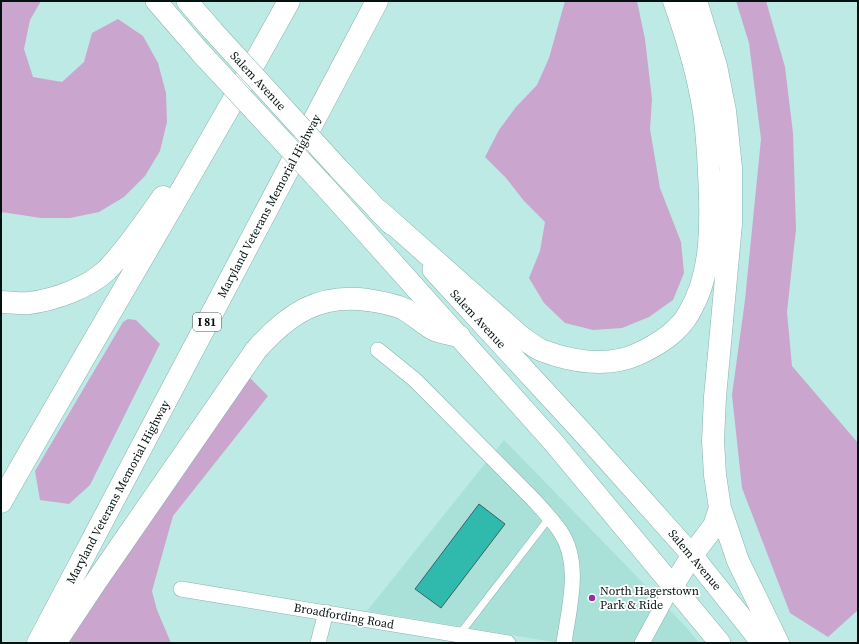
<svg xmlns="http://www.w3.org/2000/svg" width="859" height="644" font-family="'Source Serif 4',serif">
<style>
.built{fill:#a9e0d8}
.green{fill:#caa6cf}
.building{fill:#30baad;stroke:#3a645f}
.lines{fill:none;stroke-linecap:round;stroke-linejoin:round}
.service-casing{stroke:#87b3ad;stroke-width:8}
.minor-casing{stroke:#87b3ad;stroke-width:16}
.secondary-casing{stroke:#87b3ad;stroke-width:22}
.motorway-casing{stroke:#87b3ad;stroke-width:23}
.service{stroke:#fff;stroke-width:7}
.minor{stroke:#fff;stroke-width:15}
.secondary{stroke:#fff;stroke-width:21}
.motorway{stroke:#fff;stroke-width:22}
.secondary-bridge-casing{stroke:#87b3ad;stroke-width:22;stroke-linecap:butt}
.secondary-bridge{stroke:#fff;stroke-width:21}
.poi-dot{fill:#90339c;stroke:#fff;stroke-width:1.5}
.labels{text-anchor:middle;stroke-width:3.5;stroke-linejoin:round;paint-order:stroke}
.shield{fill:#fff;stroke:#4f5958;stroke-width:1}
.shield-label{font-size:11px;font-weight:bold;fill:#031210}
.street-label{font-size:12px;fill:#031210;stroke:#fff}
.poi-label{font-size:12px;fill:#031210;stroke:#fff;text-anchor:start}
</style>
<rect width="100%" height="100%" fill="#bdeae4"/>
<path class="built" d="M504 440 686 627 699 643H560L367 611Z"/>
<path class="green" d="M1 1H41L30 20 24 49 33 77 62 82 84 62 92 33 118 19 143 36 158 63 166 93 167 122 160 151 145 176 124 197 99 212 70 218H41L1 212Z
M565 1H637L645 39 652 99 650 129 660 188 681 242 684 273 673 300 649 317 622 328 593 330 565 323 544 303 529 278 540 251 545 222 524 201 506 178 485 157 499 130 516 107 537 85 549 58Z
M736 1H766L785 67 793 133 796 229 787 312 792 366 858 443V610L828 637 790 613 742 488 732 395 745 300 761 139 749 43Z
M128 319 136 320 160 344 90 485 69 504 40 500 35 471 123 322Z
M247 375 268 396 173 516 152 591 157 610 171 643H66Z"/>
<path class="building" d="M479 504 505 524 441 608 415 589Z"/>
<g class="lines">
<g class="service-casing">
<path id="service" d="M459 635 550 517"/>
</g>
<g class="minor-casing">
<path id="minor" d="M378 350 415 380 532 498C542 509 552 519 560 531 582 563 569 607 564 643
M181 589 508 643
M318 643 326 612
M642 643 673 586"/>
</g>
<g class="secondary-casing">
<path id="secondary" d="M156 1 201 53
M187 1 213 31
M338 168 391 224
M327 189 554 443 720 643
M433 270 584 434 692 555 762 643
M673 586 692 555"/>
</g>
<g class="motorway-casing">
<path id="motorway" d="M379 211 521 337C527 341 534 347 541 350 545 352 551 353 555 355 582 363 612 366 638 354 657 345 678 333 689 313 710 278 711 236 710 196 709 168 708 140 704 112 698 74 687 37 674 1
M1 302C10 302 20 304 29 303 54 300 88 288 107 270 128 248 145 222 163 197
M1 502C96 334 196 170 289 1
M720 508 738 561 778 643
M692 555 714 526 720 508 715 475 713 441 715 397 731 224V168L725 111 716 66 696 1
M38 643 377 1
M55 643 95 583 256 350C288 314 319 293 368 300 380 302 394 304 404 309 415 315 424 325 435 330 442 333 451 334 459 336"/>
</g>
<use href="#service" class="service"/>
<use href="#minor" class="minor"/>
<use href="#secondary" class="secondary"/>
<use href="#motorway" class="motorway"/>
<g class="secondary-bridge-casing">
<path id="secondary-bridge" d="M213 31 338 168
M201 53 327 189"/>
</g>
<use href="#secondary-bridge" class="secondary-bridge"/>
</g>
<circle class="poi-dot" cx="592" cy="598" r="4"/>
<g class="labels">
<rect class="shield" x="193" y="313" width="28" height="18" rx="3"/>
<g class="shield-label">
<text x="207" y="326">I 81</text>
</g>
<g class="street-label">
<text transform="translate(258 81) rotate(47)" y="4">Salem Avenue</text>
<text transform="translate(269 206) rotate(-62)" y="4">Maryland Veterans Memorial Highway</text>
<text transform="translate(478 319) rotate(47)" y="4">Salem Avenue</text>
<text transform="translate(118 492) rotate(-62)" y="4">Maryland Veterans Memorial Highway</text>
<text transform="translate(695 560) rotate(50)" y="4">Salem Avenue</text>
<text transform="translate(344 616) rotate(10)" y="4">Broadfording Road</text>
</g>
<g class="poi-label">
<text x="600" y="595">North Hagerstown<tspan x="600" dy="14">Park &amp; Ride</tspan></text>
</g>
</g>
<rect width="859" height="644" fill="none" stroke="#031210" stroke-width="4"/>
</svg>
